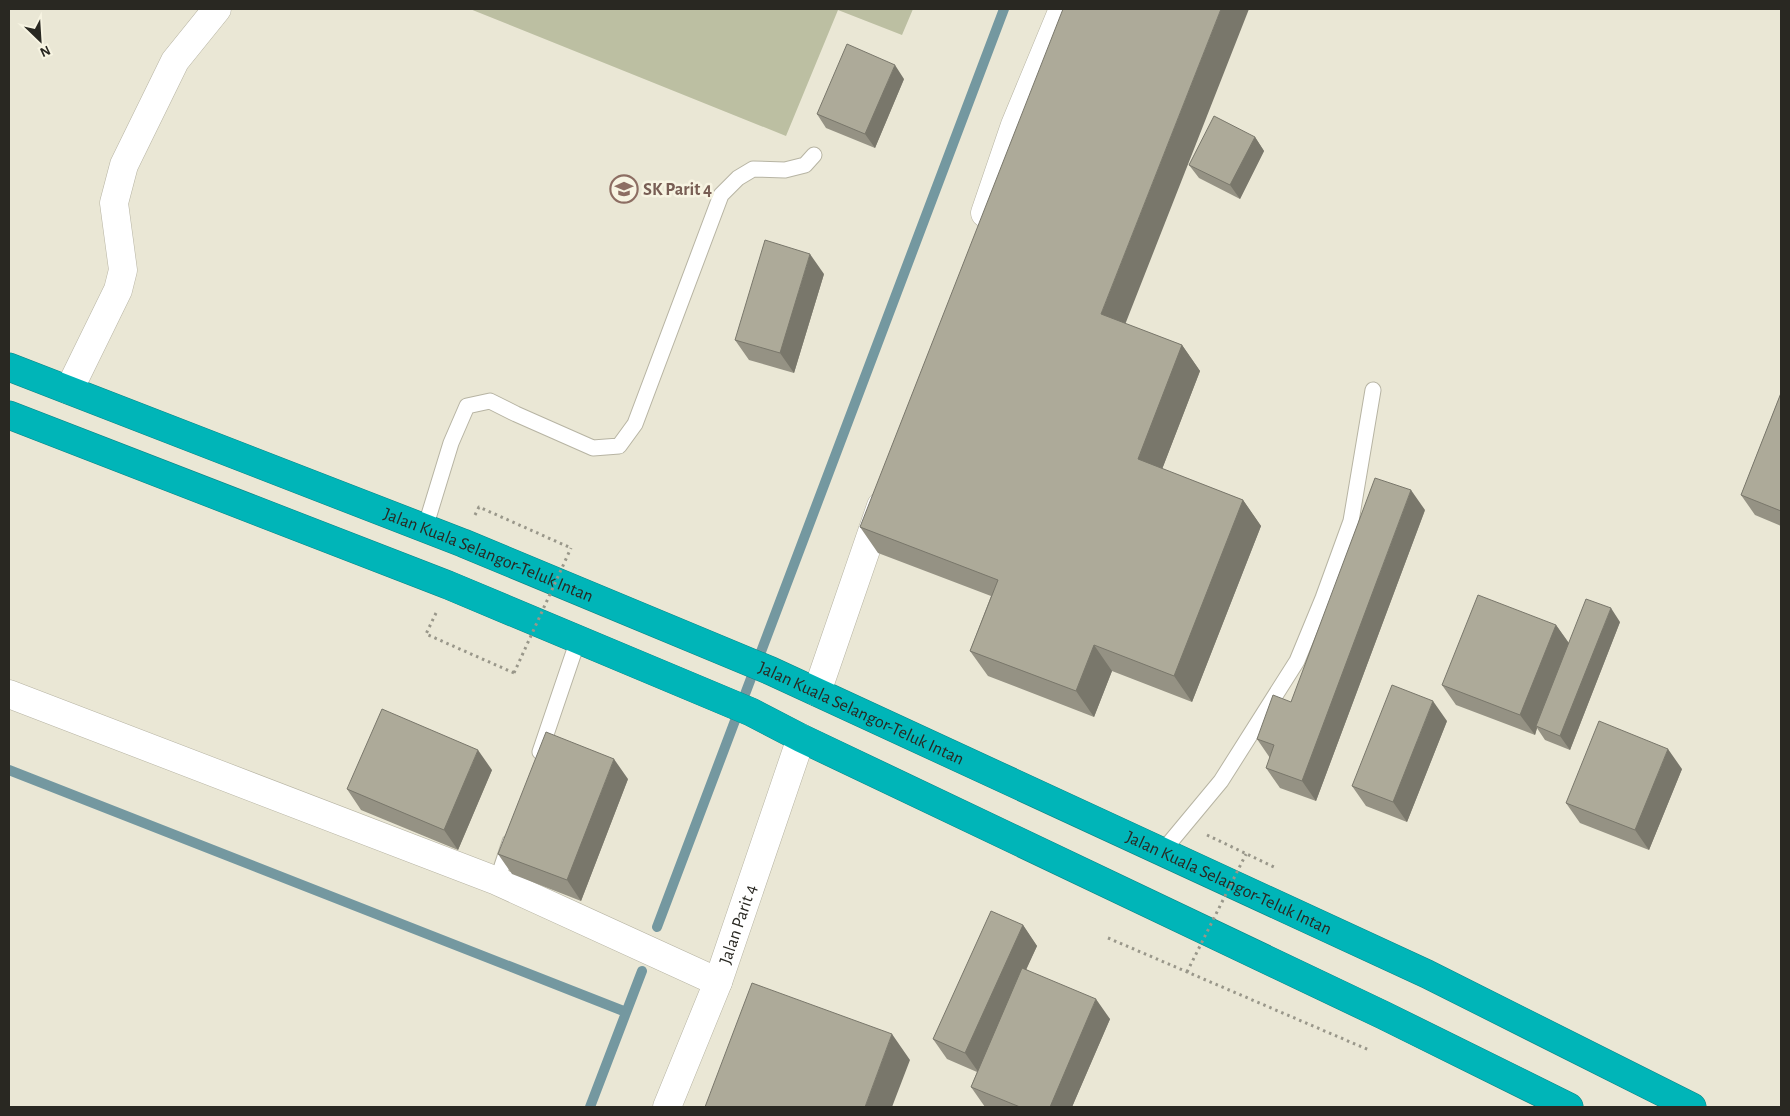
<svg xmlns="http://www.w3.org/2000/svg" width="1790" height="1116" font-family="'Alegreya Sans',sans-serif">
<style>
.green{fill:#bcbfa2}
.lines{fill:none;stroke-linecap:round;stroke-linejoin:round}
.stream{stroke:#7498a0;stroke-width:10}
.lane-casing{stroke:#b7b4a3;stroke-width:17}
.street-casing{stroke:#b7b4a3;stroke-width:29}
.highway-casing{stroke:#0e8484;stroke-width:29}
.path{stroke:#99978a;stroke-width:3;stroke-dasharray:2.5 4;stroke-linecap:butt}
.lane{stroke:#fff;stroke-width:15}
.street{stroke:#fff;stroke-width:28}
.highway{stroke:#00b5b8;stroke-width:28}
.path-bridge{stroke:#99978a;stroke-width:3;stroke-dasharray:2.5 4;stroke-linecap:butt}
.wall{fill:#959284}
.shaded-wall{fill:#79776b}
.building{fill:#adaa99;stroke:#79776b}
.labels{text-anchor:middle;stroke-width:5;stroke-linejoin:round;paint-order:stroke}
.education-label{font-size:18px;font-weight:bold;fill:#785e54;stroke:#f7f4e2;text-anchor:start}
.street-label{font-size:18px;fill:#292822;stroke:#f7f4e2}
</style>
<rect width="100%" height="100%" fill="#eae7d5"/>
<path class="green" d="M470 9H913L902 35 838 10 786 136Z"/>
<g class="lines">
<path class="stream" d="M9 770 626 1012
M657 927 1004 9
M590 1107 642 971"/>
<g class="lane-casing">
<path id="lane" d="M425 528 451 443 467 406 490 401 516 414 593 448 619 446 635 424 721 195 738 178 753 169 785 170 805 165 814 155
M540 752 578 640
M1162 852 1221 781 1297 661 1323 598 1351 521 1373 390
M497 881 510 842"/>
</g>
<g class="street-casing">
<g id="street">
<path d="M985 213 1015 125 1063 9"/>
<path d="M69 390 118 290 123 270 114 203 124 165 175 61 217 9"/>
<path d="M817 692 881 506"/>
<path d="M9 694 497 881 718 982"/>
<path id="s1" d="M667 1107 718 982 801 738"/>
</g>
</g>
<g class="highway-casing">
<g id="highway">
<path id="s2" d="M9 367 463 543 771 671 1427 974 1692 1107"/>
<path d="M9 415 448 585 751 712 801 738 1383 1015 1569 1107"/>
</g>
</g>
<path class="path" d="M475 515 479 507 571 548
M436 613 426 634 514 673
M1207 835 1274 867
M1108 938 1369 1050"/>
<use href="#lane" class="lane"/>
<use href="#street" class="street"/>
<use href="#highway" class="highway"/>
<path class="path-bridge" d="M514 673 571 548
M1187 972 1246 854"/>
</g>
<path class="wall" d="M904 79 875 148 826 128 817 114Z
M1255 137 1264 151 1240 199 1199 178 1189 165Z
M824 274 794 373 749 360 735 340Z
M1126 324 1182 345 1200 371 1162 469 1243 500 1261 526 1192 702 1112 671 1094 717 988 676 970 651 991 596 878 553 860 527Z
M1781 393V526L1755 515 1741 495Z
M1425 510 1316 801 1280 788 1266 768 1270 758 1257 739 1291 702Z
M1620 622 1570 750 1545 740 1537 728 1535 735 1456 705 1442 685 1556 625 1569 643Z
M1447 721 1407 822 1366 806 1352 786Z
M1682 769 1649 850 1580 823 1566 803Z
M492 770 458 850 361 810 347 789Z
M628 779 581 901 512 874 498 854Z
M1023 925 1037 946 1026 969 1110 1019 1072 1107H985L971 1087 977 1072 947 1059 933 1039Z"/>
<path class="shaded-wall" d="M1221 9H1249L1119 340 1101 314Z
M895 65 904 79 875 148 865 134Z
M1255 137 1264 151 1240 199 1230 185Z
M810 254 824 274 794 373 780 353Z
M1182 345 1200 371 1156 485 1138 459Z
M1411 490 1425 510 1316 801 1302 781Z
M1243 500 1261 526 1192 702 1174 676Z
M1611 608 1620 622 1570 750 1560 736Z
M1556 625 1570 645 1536 726 1537 728 1535 735 1520 715Z
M1094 645 1112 671 1094 717 1076 691Z
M1433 701 1447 721 1407 822 1393 802Z
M1668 749 1682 769 1649 850 1635 830Z
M478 750 492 770 458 850 444 830Z
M614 759 628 779 581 901 567 880Z
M1023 925 1037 946 979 1073 965 1053Z
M1096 999 1110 1019 1072 1107H1050Z
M892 1034 910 1060 892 1107H865Z"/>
<path class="building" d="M1063 9H1221L1101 314 1182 345 1138 459 1243 500 1174 676 1094 645 1076 691 970 651 998 580 860 527Z
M847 44 895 65 865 134 817 114Z
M1214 116 1255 137 1230 185 1189 165Z
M765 240 810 254 780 353 735 340Z
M1781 393V511L1741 495Z
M1375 478 1411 490 1302 781 1266 768 1274 745 1257 739 1273 695 1291 702Z
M1478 595 1556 625 1520 715 1442 685Z
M1586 599 1611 608 1560 736 1536 726Z
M1392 685 1433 701 1393 802 1352 786Z
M382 709 478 750 444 830 347 789Z
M1599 721 1668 749 1635 830 1566 803Z
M546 732 614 759 567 880 498 854Z
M991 911 1023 925 965 1053 933 1039Z
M1022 968 1096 999 1050 1107H1020L971 1087Z
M752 983 892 1034 865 1107H705Z"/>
<defs>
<g id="school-ring" transform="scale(1.4375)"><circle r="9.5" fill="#f7f4e2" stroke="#8d6e63" stroke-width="1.5"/><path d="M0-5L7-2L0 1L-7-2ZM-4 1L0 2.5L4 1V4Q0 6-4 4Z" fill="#8d6e63"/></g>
</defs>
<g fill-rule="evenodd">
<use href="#school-ring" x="624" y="189"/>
</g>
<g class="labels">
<g class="education-label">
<text x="643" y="195">SK Parit 4</text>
</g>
<g class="street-label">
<text dy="6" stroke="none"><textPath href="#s2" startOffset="515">Jalan Kuala Selangor-Teluk Intan</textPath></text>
<text dy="6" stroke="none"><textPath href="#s2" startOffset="920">Jalan Kuala Selangor-Teluk Intan</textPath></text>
<text dy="6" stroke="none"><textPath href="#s2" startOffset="1325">Jalan Kuala Selangor-Teluk Intan</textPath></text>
<text dy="6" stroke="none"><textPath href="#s1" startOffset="196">Jalan Parit 4</textPath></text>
</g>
</g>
<rect width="1790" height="1116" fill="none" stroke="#292822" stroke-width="20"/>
<g transform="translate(40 40) rotate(155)" stroke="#f7f4e2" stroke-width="4" paint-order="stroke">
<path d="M0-4L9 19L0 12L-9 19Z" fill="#292822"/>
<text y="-8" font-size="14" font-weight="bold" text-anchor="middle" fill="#292822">N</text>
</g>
</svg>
